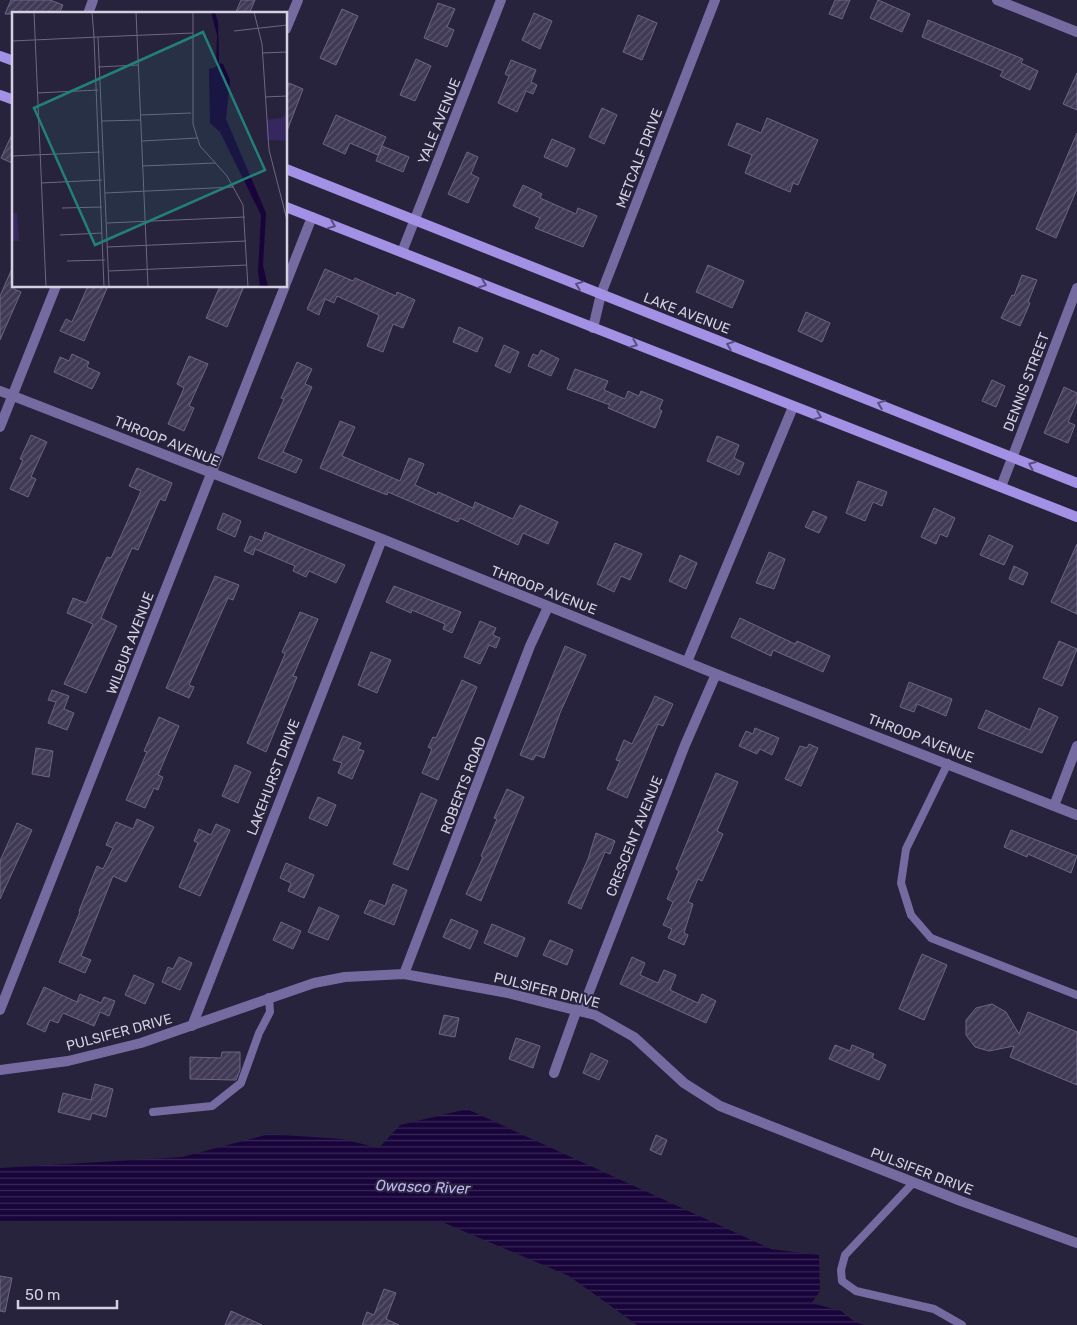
<svg xmlns="http://www.w3.org/2000/svg" width="1077" height="1325" font-family="Rubik,sans-serif">
<style>
.water{fill:url(#water-rules)}
.building{fill:url(#building-hatch);stroke:#6c6685}
.lines{fill:none;stroke-linecap:round;stroke-linejoin:round}
.service{stroke:#766ba0;stroke-width:8}
.minor{stroke:#766ba0;stroke-width:10}
.tertiary{stroke:#766ba0;stroke-width:10}
.secondary{stroke:#a291e5;stroke-width:10}
.oneway{stroke:#594f80}
.labels{text-anchor:middle;stroke-width:4;stroke-linejoin:round;paint-order:stroke}
.street-label{font-size:14px;fill:#d3d0e1;stroke:#28233d}
.water-label{font-size:15px;font-style:italic;fill:#c1b5f5;stroke:#28233d}
.inset-road{fill:none;stroke:#6c687f;stroke-width:1}
.view{fill:#237f7a;fill-opacity:0.15;stroke:#237f7a;stroke-width:2.5}
.inset-edge{fill:none;stroke:#d3d0e1;stroke-width:2.5}
</style>
<defs>
<pattern id="water-rules" width="6" height="5" patternUnits="userSpaceOnUse" patternTransform="scale(1.25)"><rect width="6" height="5" fill="#18043a"/><path d="M0 2.5h6" fill="none" stroke="#392856"/></pattern>
<pattern id="building-hatch" width="6" height="6" patternUnits="userSpaceOnUse" patternTransform="scale(1.25)"><rect width="6" height="6" fill="#403a56"/><path d="M-1 1l2-2M0 6l6-6M5 7l2-2" fill="none" stroke="#5b556e"/></pattern>
</defs>
<rect width="100%" height="100%" fill="#28233d"/>
<path class="water" d="M467 1109 771 1249 819 1255 820 1291 812 1303 841 1311 855 1322 865 1325H637L569 1276 442 1222 0 1221V1168L182 1157 269 1134 342 1139 379 1148 400 1125Z"/>
<path class="building" d="M11 0H50L63 5 59 14H5Z
M241 0H255L249 14H235Z
M835 0H850L842 19 829 14Z
M878 0 910 14 902 32 870 18Z
M438 3 455 9 447 27 454 30 447 47 424 38Z
M342 9 358 16 336 65 320 58Z
M534 13 552 21 540 49 522 40Z
M638 15 657 23 642 60 623 52Z
M928 20 1023 59 1021 63 1038 71 1030 90 1000 76 1003 71 922 37Z
M416 59 431 66 415 101 400 95Z
M511 60 536 70 531 82 537 85 533 94 526 91 517 112 498 103 509 76 505 74Z
M1077 73V110L1063 104Z
M289 83 303 89 287 131 286 89Z
M602 108 617 115 604 144 589 137Z
M336 115 386 137 378 155 350 143 345 154 323 144Z
M767 118 818 140 798 185 793 183 790 192 745 173 752 155 728 145 737 123 761 133Z
M14 130V164L1 158Z
M1077 133V189L1056 238 1036 229Z
M552 139 575 149 567 167 544 157Z
M382 146 409 157 403 172 376 161Z
M467 152 478 157 471 174 479 178 468 203 448 194Z
M523 185 542 194 540 198 576 214 578 208 597 216 583 247 535 228 540 218 513 206Z
M14 264V289L21 292 0 340V296Z
M708 265 744 281 732 308 696 292Z
M325 269 353 281 355 278 396 296 397 292 415 300 403 328 393 324 383 352 367 346 379 315 337 296 334 303 325 299 319 315 307 309Z
M1022 275 1037 280 1028 302 1030 303 1020 326 1001 318 1012 295 1014 296Z
M88 286H108L84 341 60 331 66 319 72 322Z
M220 286H244L227 327 206 318Z
M806 312 830 323 822 342 798 331Z
M459 327 483 338 477 352 453 342Z
M504 345 519 352 510 373 495 366Z
M541 350 559 359 551 376 528 366 533 354 538 356Z
M72 354 89 362 87 367 100 373 92 389 54 372 60 357 69 361Z
M189 356 208 364 189 406 194 408 184 431 168 424 184 388 177 384Z
M297 362 312 369 305 384 312 387 283 452 302 460 296 473 258 458 284 399 281 398Z
M575 369 608 381 604 390 625 399 628 391 639 396 641 391 663 400 659 409 662 411 655 428 608 408 610 405 567 389Z
M992 380 1005 386 996 407 982 401Z
M1064 387 1077 393V402L1068 422 1075 425 1068 443 1044 433Z
M340 421 355 427 342 456 400 481 409 458 424 464 415 485 437 495 438 492 473 508 475 502 513 519 520 505 558 522 548 544 523 533 518 545 460 518 458 522 388 492 387 495 320 468Z
M31 435 47 442 31 477 36 479 28 497 10 489 23 460 20 459Z
M717 436 739 445 734 458 744 463 739 475 707 461Z
M137 468 172 483 165 501 160 499 138 550 132 548 101 618 117 626 86 693 64 684 93 624 67 613 73 598 86 603 107 557 111 558 141 491 129 486Z
M858 481 887 492 882 506 873 502 865 521 846 513Z
M934 508 955 518 947 537 940 534 936 544 921 537Z
M813 511 827 517 819 533 805 527Z
M223 513 241 521 235 537 217 529Z
M265 532 345 565 336 583 309 571 306 577 293 571 295 566 255 549 253 555 244 551 250 536 262 541Z
M989 535 1013 546 1004 565 980 555Z
M615 543 642 554 630 580 621 576 614 592 597 584Z
M1077 544V614L1051 602Z
M769 552 785 559 774 589 756 583Z
M680 555 697 563 686 589 669 581Z
M1014 566 1028 573 1023 585 1009 579Z
M215 576 239 585 233 600 228 598 189 685 194 687 189 698 166 688Z
M394 586 461 612 452 633 443 629 445 624 412 610 411 613 386 602Z
M300 612 318 619 293 676 297 677 266 752 247 743 285 654 282 652Z
M740 618 795 644 797 641 830 656 823 672 773 650 771 656 731 637Z
M480 621 496 628 493 635 500 638 496 648 489 645 480 664 464 657Z
M1059 641 1077 649 1062 686 1043 678Z
M565 646 586 655 560 713 544 758 536 755 533 760 520 755Z
M371 652 391 660 377 693 358 685Z
M462 680 477 687 438 780 422 773 432 749 428 747 433 737 436 738Z
M909 682 952 699 946 716 917 704 914 712 900 707Z
M52 690 69 696 64 709 74 713 67 730 48 723 56 702 48 700Z
M655 696 673 704 663 726 658 724 627 798 607 789 620 761 616 760 624 740 632 744Z
M1039 708 1058 717 1042 753 978 728 986 710 1030 730Z
M159 717 179 726 158 775 163 777 158 790 154 788 145 808 126 800 147 752 144 751Z
M755 728 779 738 772 755 760 749 757 754 739 746 746 731 753 734Z
M343 736 361 743 358 749 364 751 352 779 338 773 342 763 333 760Z
M809 744 818 748 801 786 785 779 800 746 807 748Z
M36 748 53 751 49 777 32 774Z
M235 765 251 772 238 803 222 796Z
M716 773 738 782 717 831 723 834 702 881 698 879 688 902 693 904 684 933 688 935 684 945 668 938 672 929 663 925 673 902 667 899 679 871 676 869Z
M507 789 524 797 481 901 466 894 483 857 481 856 497 819 494 818Z
M421 793 437 800 408 870 393 864Z
M318 797 336 805 327 826 309 818Z
M137 819 154 827 126 882 113 876 81 956 91 960 85 973 59 962 80 912 79 911 97 866 103 869 113 848 106 845 116 822 133 829Z
M17 823 32 830 0 899V861Z
M216 824 230 830 200 896 179 887 198 843 194 841 199 829 211 835Z
M1011 830 1077 856 1071 873 1028 854 1027 857 1004 847Z
M596 833 615 841 610 854 605 852 581 909 568 903 588 859Z
M286 863 314 875 304 898 288 891 291 883 280 878Z
M393 884 407 890 394 925 364 913 370 900 385 906Z
M319 907 339 916 328 940 308 932Z
M451 919 478 931 470 949 443 937Z
M281 922 301 931 293 949 273 940Z
M492 924 525 938 517 957 484 943Z
M550 940 573 950 567 965 543 955Z
M922 954 947 965 924 1020 899 1009Z
M179 957 192 963 180 990 162 982 168 967 173 969Z
M632 957 645 963 640 975 658 983 664 970 676 975 670 990 698 1003 702 994 716 1001 706 1023 620 984Z
M134 975 154 984 145 1004 125 995Z
M44 987 77 1002 80 994 101 1003 104 997 115 1001 109 1016 100 1012 94 1026 63 1013 58 1023 50 1020 45 1032 27 1024Z
M992 1004 1006 1012 1019 1034 1028 1012 1077 1032V1085L1010 1057 1014 1046 989 1051 975 1047 966 1035V1020L976 1008Z
M444 1015 459 1018 455 1037 439 1034Z
M516 1038 540 1046 533 1068 509 1059Z
M835 1045 850 1051 852 1045 874 1054 872 1058 886 1065 879 1080 829 1059Z
M222 1052H240V1070L236 1080 190 1079V1057L221 1058Z
M591 1053 608 1061 599 1080 583 1073Z
M95 1084 113 1089 106 1117 92 1113 90 1120 58 1112 63 1093 91 1100Z
M656 1135 667 1140 661 1155 650 1150Z
M0 1276 12 1278 5 1312 0 1311Z
M384 1289 396 1293 386 1319 399 1325H362L367 1312 374 1315Z
M231 1311 262 1325H225Z"/>
<g class="lines">
<path class="service" d="M948 763 906 849 901 883 911 915 931 938 1077 995
M153 1112 212 1106 241 1083 259 1033 270 1012 269 997
M913 1183 845 1255 841 1270 842 1281 856 1291 934 1309 962 1325"/>
<path class="minor" d="M997 0 1077 32
M88 14 93 0
M286 29 298 0
M402 252 501 0
M286 283 312 217
M0 391 382 539 716 674 1077 815
M0 427 56 286
M1001 487 1077 288
M687 662 793 407
M1054 806 1077 746
M404 974 530 646 548 607
M0 1010 285 286
M582 1010 685 745 716 674
M192 1026 382 539
M0 1070 68 1061 141 1043 314 983 345 977 404 974 508 993 595 1015 634 1037 684 1083 720 1106 961 1201 1077 1243
M554 1073 577 1009"/>
<path class="tertiary" d="M593 328 601 294 715 0"/>
<path class="secondary" d="M0 56 14 61
M0 95 14 100
M286 169 1077 483
M286 207 1077 517"/>
</g>
<defs><path id="oneway-chevron" d="M-2-3.5L2.5 0L-2 3.5" fill="none" stroke-width="1.6" stroke-linecap="round" stroke-linejoin="round" transform="scale(1.25)"/></defs>
<g class="oneway">
<use href="#oneway-chevron" transform="translate(332 225) rotate(22)"/>
<use href="#oneway-chevron" transform="translate(483 284) rotate(21)"/>
<use href="#oneway-chevron" transform="translate(579 285) rotate(-159)"/>
<use href="#oneway-chevron" transform="translate(634 344) rotate(22)"/>
<use href="#oneway-chevron" transform="translate(730 345) rotate(-159)"/>
<use href="#oneway-chevron" transform="translate(881 404) rotate(-159)"/>
<use href="#oneway-chevron" transform="translate(818 416) rotate(21)"/>
<use href="#oneway-chevron" transform="translate(1032 465) rotate(-157)"/>
</g>
<g class="labels">
<g class="street-label">
<text transform="translate(439 121) rotate(-68)" y="5">YALE AVENUE</text>
<text transform="translate(639 158) rotate(-69)" y="5">METCALF DRIVE</text>
<text transform="translate(687 313) rotate(21)" y="5">LAKE AVENUE</text>
<text transform="translate(1026 382) rotate(-69)" y="5">DENNIS STREET</text>
<text transform="translate(167 441) rotate(22)" y="5">THROOP AVENUE</text>
<text transform="translate(544 590) rotate(21)" y="5">THROOP AVENUE</text>
<text transform="translate(130 643) rotate(-69)" y="5">WILBUR AVENUE</text>
<text transform="translate(921 738) rotate(21)" y="5">THROOP AVENUE</text>
<text transform="translate(273 777) rotate(-69)" y="5">LAKEHURST DRIVE</text>
<text transform="translate(463 785) rotate(-69)" y="5">ROBERTS ROAD</text>
<text transform="translate(634 836) rotate(-68)" y="5">CRESCENT AVENUE</text>
<text transform="translate(547 990) rotate(14)" y="5">PULSIFER DRIVE</text>
<text transform="translate(119 1032) rotate(-15)" y="5">PULSIFER DRIVE</text>
<text transform="translate(922 1171) rotate(21)" y="5">PULSIFER DRIVE</text>
</g>
<g class="water-label">
<text transform="translate(423 1187) rotate(2)" y="5">Owasco River</text>
</g>
</g>
<g transform="translate(12 12)">
<rect width="275" height="275" fill="#28233d"/>
<path d="M0 201H5L7 229H0Z" fill="#36275f"/>
<path d="M275 99V129L255 128 254 108 270 106Z" fill="#36275f"/>
<path d="M199 0H203L206 10 207 51 211 52 218 68 214 107 254 201 251 253 256 275H248L246 259 249 203 208 120 198 111 197 57 204 55 205 23Z" fill="#18043a"/>
<path class="inset-road" d="M22 0 34 275M80 0 82 25M124 0 136 275M181 0V112L188 134 215 164 231 193 236 275M242 0 250 32 257 138 275 208M222 19 275 13M82 25 92 275M86 25 181 21M0 29 86 25 97 275M250 41 275 40M86 55 126 53M25 81 86 78M253 85 275 84M129 103 179 101M90 109 129 108M130 129 185 126M0 144 88 140M130 154 203 151M29 171 90 168M93 181 222 175M50 196 90 195M95 211 233 205M48 223 90 221M95 235 234 229M55 249 93 248M97 259 235 253"/>
<path class="view" d="M191 20 253 158 83 233 22 96Z"/>
<rect width="275" height="275" class="inset-edge"/>
</g>
<path d="M18 1300v8h99v-8" fill="none" stroke="#d3d0e1" stroke-width="2.5"/>
<text x="25" y="1300" font-size="15" fill="#d3d0e1" stroke="#28233d" stroke-width="4" paint-order="stroke">50 m</text>
</svg>
